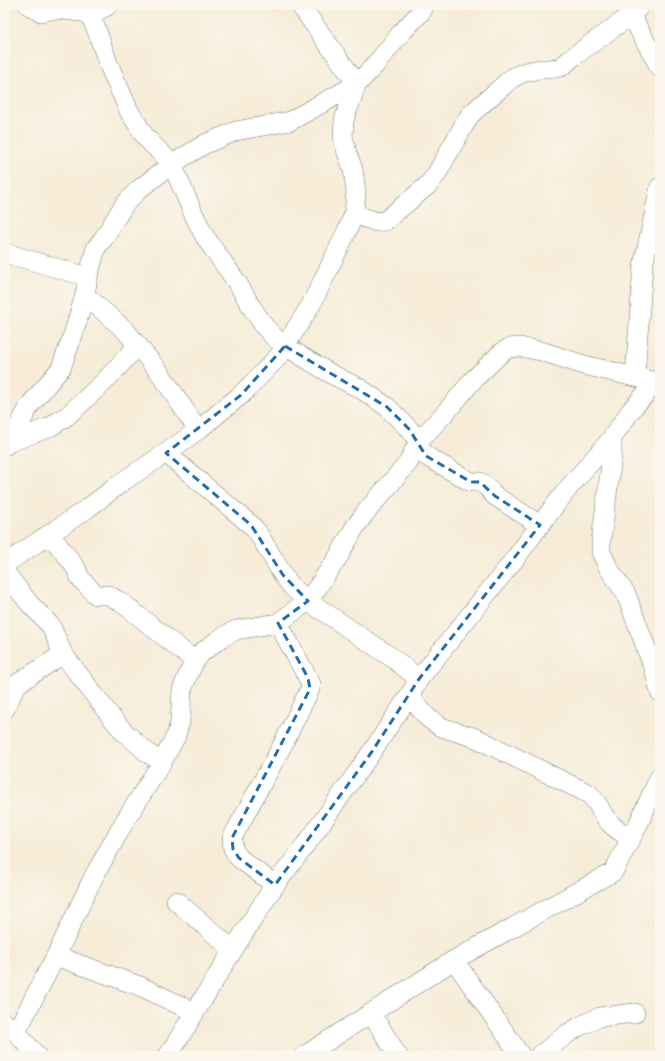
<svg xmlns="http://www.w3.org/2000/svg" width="665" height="1061" font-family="Mali,sans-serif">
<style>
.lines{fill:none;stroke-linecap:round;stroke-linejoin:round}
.minor-casing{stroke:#6a7a6d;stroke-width:20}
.minor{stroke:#fff;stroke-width:19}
.marked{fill:none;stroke:#1f6fb2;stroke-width:3;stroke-dasharray:8 5;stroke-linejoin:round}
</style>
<rect width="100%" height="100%" fill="#fbf7ec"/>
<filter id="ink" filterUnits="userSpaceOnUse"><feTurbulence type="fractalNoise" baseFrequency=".025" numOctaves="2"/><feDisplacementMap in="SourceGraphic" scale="8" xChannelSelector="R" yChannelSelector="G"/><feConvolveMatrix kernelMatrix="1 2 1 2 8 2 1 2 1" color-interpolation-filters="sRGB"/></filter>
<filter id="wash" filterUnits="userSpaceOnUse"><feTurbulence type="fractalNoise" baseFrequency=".012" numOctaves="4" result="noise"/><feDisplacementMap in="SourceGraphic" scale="16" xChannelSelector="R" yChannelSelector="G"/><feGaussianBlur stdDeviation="0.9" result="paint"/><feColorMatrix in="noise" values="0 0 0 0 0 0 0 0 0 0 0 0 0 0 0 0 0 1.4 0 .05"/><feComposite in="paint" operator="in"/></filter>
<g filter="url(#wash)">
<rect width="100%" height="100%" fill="#f6ecd8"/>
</g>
<g filter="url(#ink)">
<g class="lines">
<g class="minor-casing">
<path id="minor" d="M28 5 41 12 56 9 89 13 96 12 109 5
M89 13 97 31 108 63 129 111 146 138 172 164 194 215 205 237 238 284 251 306 264 326 275 338 285 346 331 374 361 389 387 407 409 429 419 441 420 449 426 456 471 482H480L486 486 495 496 540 525
M631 15 660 68
M354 214 377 222 385 221 428 185 436 175 464 125 470 115 480 106 512 78 522 73 539 69H549L561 67 573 57 631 15 641 5
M5 253 88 277
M85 295 126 331 160 373 198 430
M635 377 643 266 660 187
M612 438V457L601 541V552L609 569 626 594 654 669 660 692
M10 442 30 405 61 368 72 338 85 295 88 277 96 248 103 239 124 205 138 190 172 164 205 144 236 131 290 121 357 84 375 65 402 32 421 12 425 5
M6 445 10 442 50 427 67 416 104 382 138 345
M166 453 251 525 258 533 283 575 293 588 308 601 394 659 419 679
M49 534 71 561 77 570 80 578 96 595H108L121 602 195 661
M5 564 88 508 125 480 166 453 198 430 241 395 279 356 312 303 347 231 354 214 356 192 353 169 347 153 343 136 344 120 357 84 300 5
M5 572 29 603 51 626 63 654 112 718 124 732 149 754 162 762
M409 696 428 718 441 727 476 738 589 794C599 802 601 815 611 824 616 830 625 834 631 839
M5 709 17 684 63 654
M275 885 239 858 233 849 232 838 282 746 310 689 311 684 308 678 278 623
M176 901 233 950
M56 956 142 987 194 1012
M454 960 521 1056
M371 1013 398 1056
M5 1023 16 1032 37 1056
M16 1032 56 956 94 876 125 821 162 762 176 736 180 722 182 690 188 675 195 661 201 653 221 638 236 630 278 623 308 601 337 559 355 527 366 512 408 463 419 441 446 412 474 379 501 353 509 348 520 347 541 351 584 365 656 382
M168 1056 238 942 275 885 310 839 371 753 409 696 419 679 517 556 540 525 570 486 612 438 632 409 660 378
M304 1056 454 960 613 872 636 829 660 776
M539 1056 567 1034 580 1026 600 1017 635 1013"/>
</g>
<use href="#minor" class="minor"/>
</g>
</g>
<path class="marked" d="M285 346 387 407 409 429 426 456 471 482H480L495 496 540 525 419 679 371 753 275 885 239 858 233 849 232 838 310 689 308 678 278 623 308 601 283 575 251 525 166 453 241 395Z"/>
<rect width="665" height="1061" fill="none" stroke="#fbf7ec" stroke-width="20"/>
</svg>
